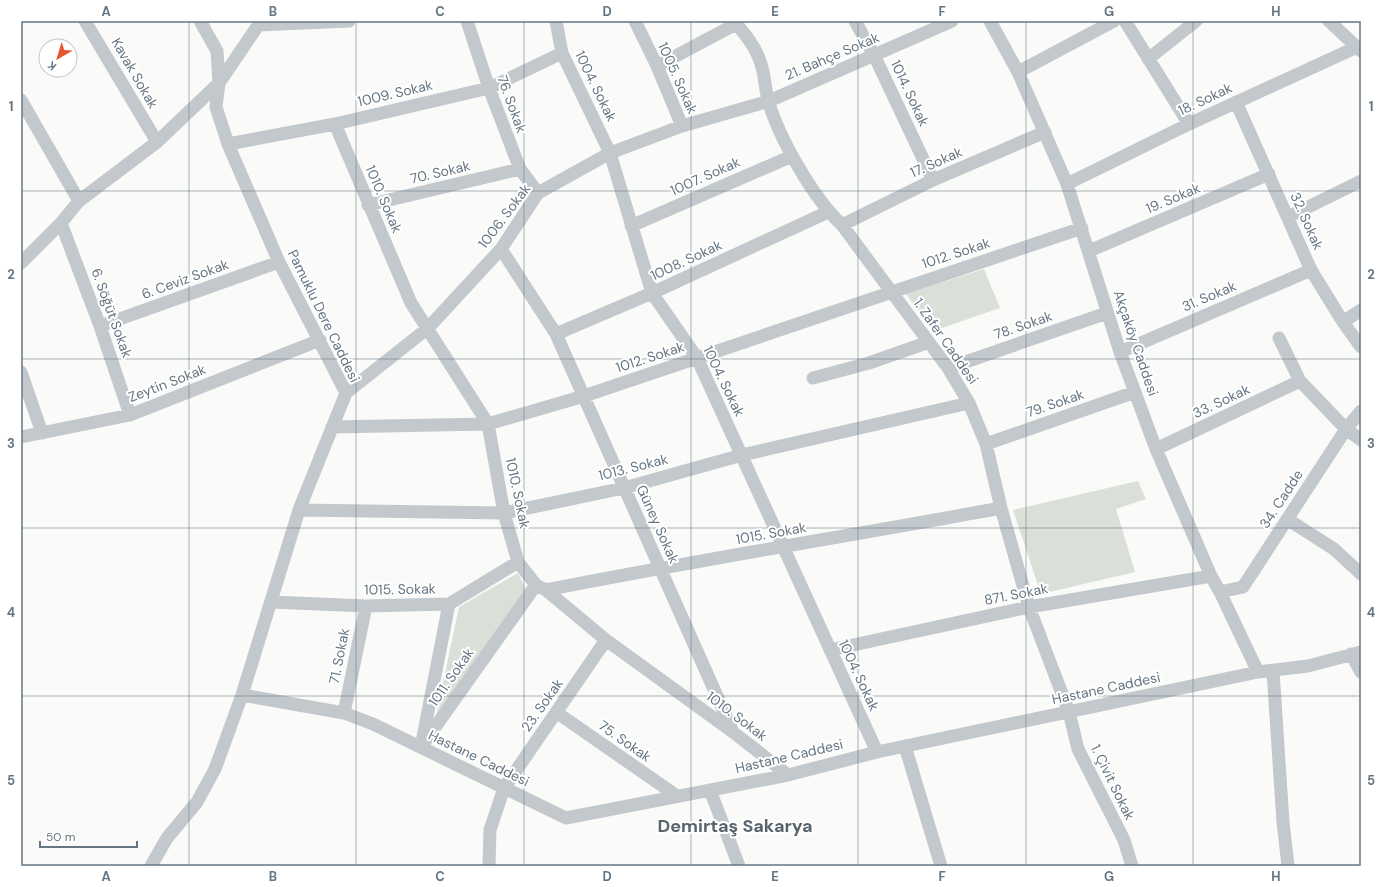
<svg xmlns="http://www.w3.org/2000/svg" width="1382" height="887" font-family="'DM Sans',sans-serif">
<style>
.green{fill:#dadfd7}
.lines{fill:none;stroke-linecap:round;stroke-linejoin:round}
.minor{stroke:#c3c8cc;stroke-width:13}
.grid{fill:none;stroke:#657683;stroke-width:1;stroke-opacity:0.55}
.labels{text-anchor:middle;stroke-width:4;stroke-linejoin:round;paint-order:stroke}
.street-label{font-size:14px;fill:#657683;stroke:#fff}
.district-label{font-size:18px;font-weight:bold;fill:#57646e;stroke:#fff}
.neatline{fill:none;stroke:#657683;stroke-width:1.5}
.grid-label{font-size:13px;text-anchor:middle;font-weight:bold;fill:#657683}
</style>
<rect width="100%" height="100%" fill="#fafaf8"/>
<path class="green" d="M984 269 1000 308 933 331 906 294Z
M1138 481 1146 499 1116 509 1135 572 1041 594 1013 510Z
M518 573 526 590 436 716 459 607Z"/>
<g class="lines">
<path class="minor" d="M85 21 157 142
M467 21 489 88 520 169 538 193
M556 21 562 53 610 153 652 293 697 358 877 752
M635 21 657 66 682 126
M734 21C745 34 756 47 761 64 765 76 765 88 768 100 779 138 813 198 842 225L948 368 969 403 986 444 1001 508 1029 607 1069 712 1078 749 1124 840 1132 866
M855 21 874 55 933 180
M990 21 1018 72 1067 184 1120 352 1156 449 1211 576 1220 592 1258 672
M1125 21 1189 124
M1329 21 1361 51
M258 25 349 21
M1148 59 1196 21
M657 66 736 24
M1018 72 1114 21
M21 100 79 201
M1236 102 1311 270 1343 322 1361 347
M335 124 411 303 488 424 504 513 518 562 536 585 546 590 606 640 733 732 788 775
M228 144 335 124 489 88 562 53
M1067 184 1189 124 1357 47
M368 205 520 169
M1288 217 1361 181
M61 223 100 326 130 415
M842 225 933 180 1045 132
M631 226 792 156
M501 249 556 334 733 732
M1089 251 1269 174
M21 263 61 223 79 201 157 142 219 83 261 21
M1343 322 1361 310
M100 326 279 262
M556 334 652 293 828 212
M1279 338 1300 381
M1120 352 1311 270
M948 368 1107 313
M21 372 42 433
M813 378 869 363 929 342
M346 393 428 328 501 249 538 193 610 153 682 126 769 101 952 21
M332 427 488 424 584 396 1082 228
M21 437 130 415 320 340
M986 444 1135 392
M1156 449 1300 381 1346 429 1361 440
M299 510 504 513 624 488 742 455 969 403
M1287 519 1334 549 1361 574
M546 590C697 560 849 536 1001 508
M1220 592 1243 587 1346 429 1361 411
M271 602 366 606 449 604 518 562
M830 650 1029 607 1211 576
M1351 654 1361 672
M1273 671 1283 822 1288 866
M242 695 344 713 373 724 566 818 788 775 877 752 1258 672 1308 666 1361 652
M556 712 677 796
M344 713 366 606
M422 742 449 604
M905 746 941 866
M421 747 536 585
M710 790 739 866
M151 866 167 838 197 802 215 769 242 695 299 510 346 393 279 262 228 144 216 107 219 83 217 51 200 21
M489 866 490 830 504 788 606 640"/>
</g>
<path class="grid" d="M189 21V866M356 21V866M524 21V866M691 21V866M858 21V866M1026 21V866M1193 21V866M21 191H1361M21 359H1361M21 528H1361M21 696H1361"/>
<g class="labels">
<g class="street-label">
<text transform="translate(832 56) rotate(-23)" y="5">21. Bahçe Sokak</text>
<text transform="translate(135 73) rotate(60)" y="5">Kavak Sokak</text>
<text transform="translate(678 78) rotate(66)" y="5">1005. Sokak</text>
<text transform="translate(596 86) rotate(64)" y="5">1004. Sokak</text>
<text transform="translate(395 93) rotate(-13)" y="5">1009. Sokak</text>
<text transform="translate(910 93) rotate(65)" y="5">1014. Sokak</text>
<text transform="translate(1205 99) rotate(-25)" y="5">18. Sokak</text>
<text transform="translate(512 104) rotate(70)" y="5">76. Sokak</text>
<text transform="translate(936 162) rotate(-24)" y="5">17. Sokak</text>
<text transform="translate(440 172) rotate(-13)" y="5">70. Sokak</text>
<text transform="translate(705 176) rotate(-24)" y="5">1007. Sokak</text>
<text transform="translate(1173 198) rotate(-23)" y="5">19. Sokak</text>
<text transform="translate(384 199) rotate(67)" y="5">1010. Sokak</text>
<text transform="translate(504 216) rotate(-53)" y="5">1006. Sokak</text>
<text transform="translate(1307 221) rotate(66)" y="5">32. Sokak</text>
<text transform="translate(956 253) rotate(-18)" y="5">1012. Sokak</text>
<text transform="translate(686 260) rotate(-25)" y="5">1008. Sokak</text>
<text transform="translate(185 279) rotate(-20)" y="5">6. Ceviz Sokak</text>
<text transform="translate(1209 296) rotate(-23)" y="5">31. Sokak</text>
<text transform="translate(112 313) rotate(70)" y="5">6. Söğüt Sokak</text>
<text transform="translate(324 316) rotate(64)" y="5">Pamuklu Dere Caddesi</text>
<text transform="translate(1023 325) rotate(-19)" y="5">78. Sokak</text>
<text transform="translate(946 341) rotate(55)" y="5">1. Zafer Caddesi</text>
<text transform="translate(1136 343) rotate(71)" y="5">Akçaköy Caddesi</text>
<text transform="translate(650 357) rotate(-18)" y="5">1012. Sokak</text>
<text transform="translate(724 381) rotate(64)" y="5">1004. Sokak</text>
<text transform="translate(167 383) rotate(-21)" y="5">Zeytin Sokak</text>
<text transform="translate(1221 401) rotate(-25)" y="5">33. Sokak</text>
<text transform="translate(1055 403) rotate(-19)" y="5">79. Sokak</text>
<text transform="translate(633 467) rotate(-14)" y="5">1013. Sokak</text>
<text transform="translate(518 493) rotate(78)" y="5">1010. Sokak</text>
<text transform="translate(1281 499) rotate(-57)" y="5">34. Cadde</text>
<text transform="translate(658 524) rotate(66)" y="5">Güney Sokak</text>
<text transform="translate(771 533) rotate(-10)" y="5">1015. Sokak</text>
<text transform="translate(400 589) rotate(-1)" y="5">1015. Sokak</text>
<text transform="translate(1016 594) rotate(-11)" y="5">871. Sokak</text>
<text transform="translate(339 656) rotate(-79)" y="5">71. Sokak</text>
<text transform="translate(859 675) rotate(65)" y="5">1004. Sokak</text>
<text transform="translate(451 677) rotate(-55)" y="5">1011. Sokak</text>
<text transform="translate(1106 688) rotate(-12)" y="5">Hastane Caddesi</text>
<text transform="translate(542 705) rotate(-55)" y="5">23. Sokak</text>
<text transform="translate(737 716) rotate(37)" y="5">1010. Sokak</text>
<text transform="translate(625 741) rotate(35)" y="5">75. Sokak</text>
<text transform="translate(789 756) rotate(-13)" y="5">Hastane Caddesi</text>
<text transform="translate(479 758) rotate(26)" y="5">Hastane Caddesi</text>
<text transform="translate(1113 782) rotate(64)" y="5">1. Çivit Sokak</text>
</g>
<g class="district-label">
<text x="735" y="832">Demirtaş Sakarya</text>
</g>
</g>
<rect width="1382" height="887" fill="none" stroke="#ffffff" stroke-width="44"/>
<g transform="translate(58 58) rotate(218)"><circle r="19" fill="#ffffff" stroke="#c1c8cd"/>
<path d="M0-3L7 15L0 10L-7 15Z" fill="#e4572e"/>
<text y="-6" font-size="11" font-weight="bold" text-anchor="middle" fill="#657683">K</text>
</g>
<path d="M40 841v6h97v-6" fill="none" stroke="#657683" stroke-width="2"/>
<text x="46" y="841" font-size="12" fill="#657683" stroke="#ffffff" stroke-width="3" paint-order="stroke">50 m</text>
<rect x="22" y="22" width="1338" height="843" class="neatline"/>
<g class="grid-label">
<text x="106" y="16">A</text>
<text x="273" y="16">B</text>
<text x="440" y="16">C</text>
<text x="607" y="16">D</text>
<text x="775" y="16">E</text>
<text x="942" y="16">F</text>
<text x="1109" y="16">G</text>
<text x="1276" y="16">H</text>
<text x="11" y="111">1</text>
<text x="1371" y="111">1</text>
<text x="11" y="279">2</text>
<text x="1371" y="279">2</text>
<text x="11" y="448">3</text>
<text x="1371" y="448">3</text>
<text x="11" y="617">4</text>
<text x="1371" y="617">4</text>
<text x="11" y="785">5</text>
<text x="1371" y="785">5</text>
<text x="106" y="881">A</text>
<text x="273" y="881">B</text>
<text x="440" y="881">C</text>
<text x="607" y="881">D</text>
<text x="775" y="881">E</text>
<text x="942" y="881">F</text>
<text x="1109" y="881">G</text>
<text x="1276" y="881">H</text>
</g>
</svg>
